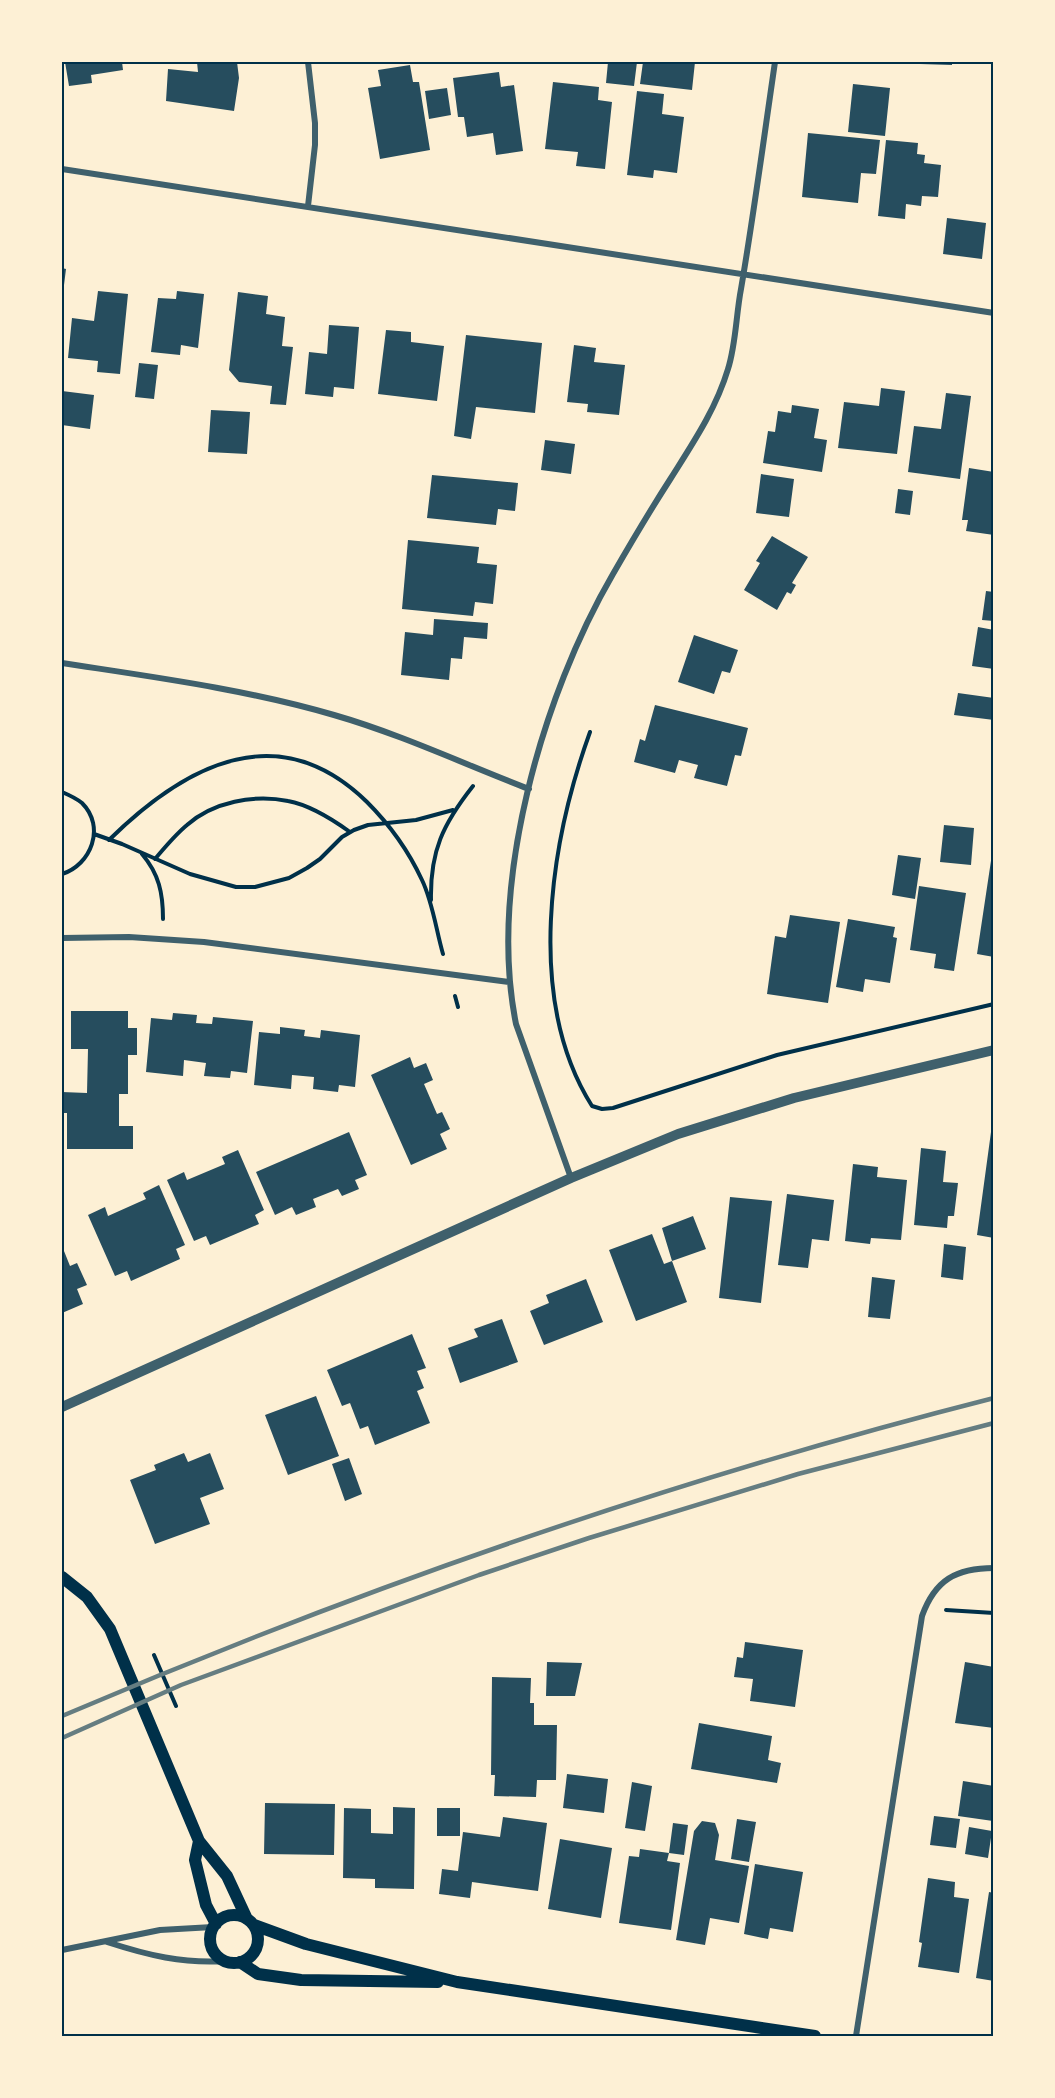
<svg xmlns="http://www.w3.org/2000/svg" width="1055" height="2098" font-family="'Titillium Web',sans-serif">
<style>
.building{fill:#264d5e}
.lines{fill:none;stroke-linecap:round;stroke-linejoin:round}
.path{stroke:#003049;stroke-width:4}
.minor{stroke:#3f606c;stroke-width:6}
.tertiary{stroke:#3f606c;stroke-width:10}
.secondary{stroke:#003049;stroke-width:12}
.rail{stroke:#657d81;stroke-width:4.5}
.neatline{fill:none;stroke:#003049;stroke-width:2}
</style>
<rect width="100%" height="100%" fill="#fdf0d5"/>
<path class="building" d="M65 62H122L123 70 91 75 92 83 69 86Z
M197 62H237L239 78 234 111 166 101 168 69 198 72Z
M608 62H637L634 86 606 83Z
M643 62H695L692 90 640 84Z
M920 62H952V65L920 64Z
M410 65 413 82H419L430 150 380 159 368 88 381 86 378 70Z
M499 72 501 87 514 85 523 151 496 155 493 133 467 137 464 117H458L453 78Z
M553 82 599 87 598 100 612 102 605 169 576 166 578 152 545 149Z
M853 84 890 88 885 136 848 132Z
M447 88 451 115 429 119 425 91Z
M637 91 664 94 662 114 684 117 677 173 654 170 653 178 627 175Z
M808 133 880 140 876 174 861 173 858 203 802 197Z
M886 140 918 143 917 154 925 155 924 163 941 165 938 197 922 196 921 206 906 204 905 219 878 216Z
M947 218 986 223 982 259 943 254Z
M62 268 66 269 63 293H62Z
M98 291 128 294 120 374 97 372 98 361 68 358 72 318 94 321Z
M177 291 204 294 198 348 181 345 180 355 151 352 158 298 176 299Z
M238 292 268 296 266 314 285 317 282 346 293 347 286 405 270 404 272 386 239 382 229 370Z
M329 325 359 327 354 389 334 387 333 397 305 394 309 352 327 354Z
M386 330 411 332V342L444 346 437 401 378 394Z
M466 335 542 343 535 413 476 407 471 439 454 436Z
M574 345 596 348 594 362 625 365 619 415 587 412 588 404 567 402Z
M139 363 158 365 154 399 135 397Z
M881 388 905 391 897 454 838 448 844 402 879 406Z
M62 391 94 395 90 429 62 425Z
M946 393 971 396 960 479 908 472 914 426 941 429Z
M792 405 819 409 814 438 827 440 822 472 763 463 768 431 775 432 778 411 791 413Z
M211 410 250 412 247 454 208 452Z
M545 440 575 444 571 474 541 470Z
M969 468 994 472V535L966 531 968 520H962Z
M761 474 794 479 789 517 756 513Z
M432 475 518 483 515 511 498 509 496 525 427 518Z
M898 489 913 491 910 515 895 513Z
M772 536 808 557 792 583 796 585 791 594 787 592 777 610 744 590 760 563 756 561Z
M408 540 479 547 477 563 497 565 493 604 475 602 473 616 402 609Z
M986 591 994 592V621L982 620Z
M434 619 488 623 487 639 464 637 462 659 451 658 449 680 401 675 405 632 433 635Z
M978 627 994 630V669L972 666Z
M694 635 738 650 730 673 722 671 714 694 678 682Z
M958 693 994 698V720L954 715Z
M655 705 748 728 741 756 735 755 727 786 694 778 698 765 679 760 675 773 634 762 640 739 645 741Z
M944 825 974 828 971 865 940 862Z
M992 854H994V957L977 954Z
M898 855 921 858 915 899 892 895Z
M919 886 966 893 954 971 934 968 936 954 910 950Z
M790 915 840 922 828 1003 767 994 775 936 786 938Z
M848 919 895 927 893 937 897 938 890 983 865 979 863 992 836 987Z
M71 1011H128V1028H137V1055H128V1094H119V1126H133V1149H67V1113H62V1092L87 1093 88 1049H71Z
M173 1013 197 1015 196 1023 212 1024 213 1017 253 1021 247 1073 231 1071 230 1078 204 1076 206 1063 184 1060 183 1076 146 1072 151 1018 172 1020Z
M280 1027 305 1030 304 1036 320 1038 321 1030 360 1035 355 1087 339 1085 338 1092 313 1089 314 1077 292 1075 291 1089 254 1085 259 1032 280 1034Z
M410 1057 414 1068 426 1063 433 1080 424 1084 437 1114 442 1112 450 1129 440 1134 447 1149 411 1165 371 1075Z
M349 1132 367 1175 355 1180 359 1189 342 1196 338 1189 313 1199 316 1207 296 1215 292 1207 275 1215 256 1172Z
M991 1132 994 1133V1238L977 1235Z
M921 1148 946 1151 943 1182 958 1183 954 1216H948L947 1228 914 1225Z
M238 1150 264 1210 255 1215 259 1224 210 1245 206 1236 194 1241 167 1180 184 1172 187 1180 225 1164 222 1157Z
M853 1164 878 1167 877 1177 907 1180 901 1240 871 1238 870 1244 845 1241Z
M159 1185 185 1245 176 1249 180 1259 131 1281 127 1271 115 1276 88 1215 105 1207 108 1216 146 1199 143 1193Z
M787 1194 834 1200 829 1241 812 1239 808 1268 778 1265Z
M730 1197 772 1201 761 1303 719 1298Z
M693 1216 706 1249 672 1261 662 1228Z
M652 1234 664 1264 672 1261 687 1302 636 1321 609 1250Z
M944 1244 966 1247 963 1280 941 1277Z
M62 1246 70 1266 77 1263 87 1285 77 1289 83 1304 62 1313Z
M872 1277 895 1280 890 1319 868 1317Z
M586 1279 603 1322 544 1345 530 1311 549 1303 546 1295Z
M502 1319 518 1362 460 1383 448 1348 478 1337 474 1329Z
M412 1334 426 1368 417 1371 424 1388 417 1391 430 1423 375 1445 368 1426 360 1429 350 1403 342 1406 327 1370Z
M316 1396 339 1456 288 1475 265 1415Z
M184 1453 188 1462 210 1453 224 1489 200 1498 210 1524 155 1544 130 1480 156 1470 154 1465Z
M349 1458 362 1494 345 1501 332 1464Z
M745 1642 803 1650 795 1707 750 1701 753 1679 734 1677 737 1657 743 1658Z
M547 1662 582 1663 575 1696H546Z
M965 1662 994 1667V1728L955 1723Z
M492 1677 531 1678 530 1703H534V1725H557L556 1780H537L536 1797 494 1796 495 1775H491Z
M699 1723 772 1736 768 1760 781 1763 777 1783 691 1769Z
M567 1774 608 1779 604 1813 563 1808Z
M963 1781 994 1786 993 1821 958 1816Z
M632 1782 652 1786 645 1831 625 1828Z
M265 1803 335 1804 334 1855 264 1854Z
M393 1807 415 1808 414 1889 375 1888V1879L343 1878 344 1808 371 1809V1833L393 1834Z
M437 1808H460V1836H437Z
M934 1816 960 1819 956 1848 930 1845Z
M503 1817 547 1823 538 1891 472 1882 470 1898 439 1894 442 1869 458 1871 463 1832 500 1837Z
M737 1819 756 1822 749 1862 731 1859Z
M702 1821 715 1823 719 1835 715 1860 749 1866 739 1923 710 1918 705 1945 676 1940 694 1831Z
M673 1823 688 1825 684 1855 669 1853Z
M969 1827 992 1831 988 1858 965 1854Z
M560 1839 612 1848 601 1918 548 1909Z
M640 1849 669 1853 667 1861 680 1863 671 1930 619 1923 629 1856 639 1857Z
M755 1864 803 1872 793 1932 770 1928 768 1939 744 1934Z
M928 1878 955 1882 954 1897 969 1899 959 1973 918 1967 922 1943 919 1942Z
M989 1892 994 1893V1981L976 1978Z"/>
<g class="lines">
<path class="path" d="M590 732C550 843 525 1000 592 1106L602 1109 613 1108 777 1055 994 1004
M62 792C69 795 76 798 82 803 106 827 91 865 62 874
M94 834 122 844 190 874 236 887H255L289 878 307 868 320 859 342 837 354 830 368 825 416 820 453 810
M109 840C185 765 278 715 367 802 389 824 409 852 422 880 433 903 436 930 443 954
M142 854C159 874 163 893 163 919
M155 859C165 847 175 835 187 825 213 802 254 794 288 801 310 805 332 819 350 832
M431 900C430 851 443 824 473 786
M455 996 458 1007
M946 1610 994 1613
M154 1655 176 1706"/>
<path class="minor" d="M62 169 994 313
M308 206 315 145V123L308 62
M62 663C153 677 245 689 334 715 400 734 464 764 529 789
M62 938 129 937 204 942 509 982
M571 1178 516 1024C488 884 542 696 613 574 632 541 651 509 671 478 693 443 716 409 728 369 736 344 736 315 741 289 754 213 764 137 775 62
M107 1942C147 1955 183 1964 226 1961
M62 1950 160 1930 213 1927
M856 2036 922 1616C935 1580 956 1568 994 1568"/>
<path class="tertiary" d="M62 1407 571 1178 678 1134 794 1098 994 1050"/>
<path class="secondary" d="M62 1577 87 1597 110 1629 199 1841 227 1876 247 1919
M199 1841 195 1860 206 1905 216 1924
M210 1939a24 24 0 1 1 48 0a24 24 0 1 1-48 0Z
M254 1925 306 1944 457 1982 815 2036
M240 1962 258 1974 301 1980 438 1982"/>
<path class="rail" d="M62 1716C364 1587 675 1479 994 1398
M62 1738 181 1685 479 1575 589 1538 798 1474 994 1423"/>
</g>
<rect width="1055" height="2098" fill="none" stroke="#fdf0d5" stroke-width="126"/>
<rect x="63" y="63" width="929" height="1972" class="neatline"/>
</svg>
